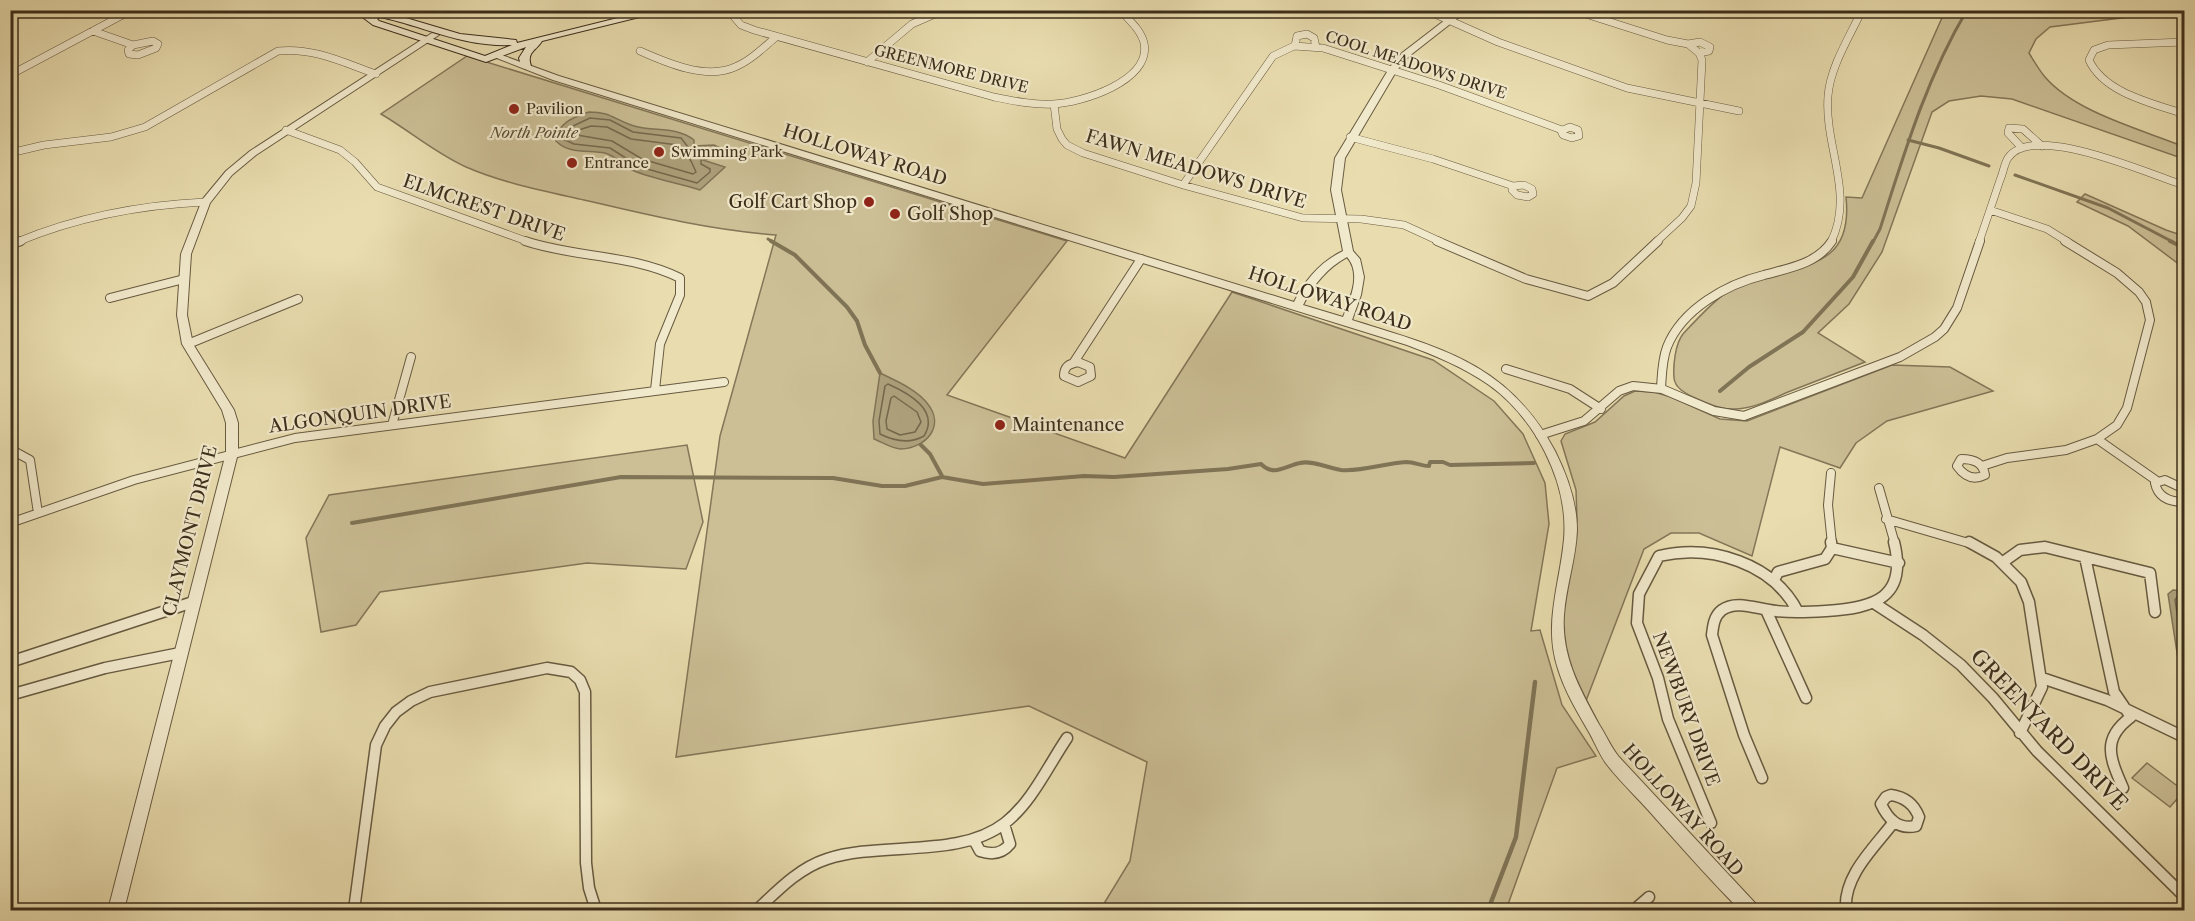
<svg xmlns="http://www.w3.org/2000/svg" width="2195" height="921" font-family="'Libre Caslon Text',serif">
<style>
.green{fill:#ccbf96;stroke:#847658;stroke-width:1.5}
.water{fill:#aea27d;stroke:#807456;stroke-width:1.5}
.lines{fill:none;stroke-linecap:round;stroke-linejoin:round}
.shore{stroke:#75684c;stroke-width:1.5}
.stream-far2{stroke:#807456;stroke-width:3}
.stream-far1{stroke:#807456;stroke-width:4}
.stream{stroke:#807456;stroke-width:4.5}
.minor-far2-casing{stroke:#675a40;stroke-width:8}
.minor-far1-casing{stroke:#675a40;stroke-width:10}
.minor-casing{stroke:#675a40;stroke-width:13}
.tertiary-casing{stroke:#675a40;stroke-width:2}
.secondary-casing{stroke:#3c2e1b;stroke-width:2}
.minor-far2{stroke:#f1e9cb;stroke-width:7}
.minor-far1{stroke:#f1e9cb;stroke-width:8}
.minor{stroke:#f1e9cb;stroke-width:10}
.tertiary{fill:#f1e9cb;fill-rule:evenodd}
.secondary{fill:#f1e9cb;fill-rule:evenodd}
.poi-dot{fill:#8f2418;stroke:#f1e9cb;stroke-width:2}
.labels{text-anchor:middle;stroke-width:4.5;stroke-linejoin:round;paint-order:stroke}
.far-street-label{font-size:15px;fill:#3c2e1b;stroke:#f1e9cb}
.far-poi-label{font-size:15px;fill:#3c2e1b;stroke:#f1e9cb;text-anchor:start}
.far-park-label{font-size:15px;font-style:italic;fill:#594b34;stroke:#f1e9cb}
.street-label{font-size:18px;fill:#3c2e1b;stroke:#f1e9cb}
.poi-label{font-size:18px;fill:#3c2e1b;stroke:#f1e9cb;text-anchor:start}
.near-street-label{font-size:21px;fill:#3c2e1b;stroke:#f1e9cb}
</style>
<rect width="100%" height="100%" fill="#e9ddaf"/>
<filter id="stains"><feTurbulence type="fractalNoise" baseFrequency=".00333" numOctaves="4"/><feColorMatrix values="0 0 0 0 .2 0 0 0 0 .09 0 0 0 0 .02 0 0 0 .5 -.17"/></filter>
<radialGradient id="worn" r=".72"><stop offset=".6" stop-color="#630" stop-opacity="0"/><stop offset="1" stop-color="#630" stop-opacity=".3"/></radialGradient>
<path class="green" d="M1945 11H2142L2137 16 2050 27 2036 39 2029 53C2034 61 2039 70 2045 77 2075 112 2140 129 2182 146L2184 147V159L2012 99 1981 96 1949 101 1932 112 1882 252 1849 304 1818 333 1865 362C1840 372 1814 382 1788 392 1772 399 1755 408 1736 409 1721 410 1707 403 1693 397 1685 393 1675 388 1674 378 1673 366 1675 344 1683 334 1695 321 1715 299 1730 290 1779 259 1855 283 1846 197L1862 198Z
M467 56 1067 241 947 395 1125 458 1232 292 1433 360 1494 401 1523 434 1545 483 1549 524 1531 631 1540 630 1562 705 1596 756 1557 768 1506 910H1100L1130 861 1147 762 1029 706 676 757 720 436 776 235C710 230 648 215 584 200 544 191 503 183 466 167 435 153 410 131 381 114Z
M2085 194 2166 230 2184 236V268L2128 226 2077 202Z
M1892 365 1950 367 1993 391 1887 421 1856 443 1840 468 1780 447 1752 556 1699 533H1671L1644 549 1584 706 1566 656 1562 628V597L1577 520 1576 490 1561 441 1565 434 1595 422 1624 396 1635 391 1654 392 1671 397 1720 419 1747 421Z
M687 445 703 522 686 569 587 563 380 592 356 625 321 632 306 538 329 495Z
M2147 763 2184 791 2170 807 2132 778Z"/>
<path class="water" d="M589 112C612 112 614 120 634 126 655 132 676 126 694 140V146L714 145 720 148 721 155 703 160 725 167 700 190C678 183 653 179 632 170 622 165 616 156 605 153 588 150 568 154 556 141 557 123 574 117 589 112Z
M880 373C896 381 916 389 927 403 946 426 926 448 901 449 892 449 882 442 874 439L873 421Z
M2173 590 2184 591V698L2168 594Z"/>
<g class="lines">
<path class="shore" d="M590 118 610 120 633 132 681 138 691 151 701 153V164L710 169V172L697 183 640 167 610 148 574 144 563 139 569 128Z
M591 126 607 127 631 139 678 145 691 161 696 172 693 174 642 159 612 141 577 135 579 130Z
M888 384C908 393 940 410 924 436 910 444 894 441 880 434L879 421 885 386Z
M894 396 917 412 921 422 915 432 900 435 887 429 886 421 891 398Z
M2184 597H2177L2175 600 2184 661"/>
<path class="stream-far2" d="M1908 140 1939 148 1989 166
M2015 175 2108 208 2173 242
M768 239 773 242
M1873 242 1880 229C1904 154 1926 79 1967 10"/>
<path class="stream-far1" d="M771 241 795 255 847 307 857 321 865 345 880 373
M2170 241 2184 248
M1720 391 1749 367 1803 332 1853 277 1873 241
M921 445 930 454 942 476
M352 523 621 477 833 478 882 486H905L942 477 983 484 1084 476 1114 477 1228 469 1261 464C1274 477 1285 466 1300 463 1312 460 1328 468 1341 470 1362 472 1385 463 1406 462 1415 462 1421 466 1429 466L1430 462H1443L1450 465 1534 463"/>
<path class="stream" d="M1488 910 1516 837 1535 682"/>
<g class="minor-far2-casing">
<path id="minor-far2" d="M728 10 741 25 754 30 994 97C1014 101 1033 105 1053 104 1081 103 1152 81 1144 43 1141 30 1129 20 1120 10
M1020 10H1112
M1426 10 1498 42 1627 88 1739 111
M1573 10 1667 40 1688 44 1699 53 1702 60 1696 183 1691 206 1682 218 1656 242
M1762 10 1775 14
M93 31 133 45
M153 41 158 44 156 48 138 55 129 54 128 50 133 45Z
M2184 42 2108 45 2094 50 2089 60C2104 93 2152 103 2184 114
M1688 44 1700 42 1710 47 1709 51 1699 53
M1295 46 1297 36 1307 34 1314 38 1316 47
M640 51C667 63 706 80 735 67 750 61 763 48 776 37
M867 62 912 24 944 10
M10 75 132 10
M1054 104 1057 129 1062 139 1067 145 1083 153 1183 185 1303 218 1361 219 1404 225 1441 242
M1570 127 1578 130 1579 136 1572 138 1563 135 1561 131Z
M286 130 340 150 355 162 377 187 529 242
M1350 137 1433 159 1513 186
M2022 148 2008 133 2009 128 2023 129 2042 146
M10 153 44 145 111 137 145 127 278 51C313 47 344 63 376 74
M1183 185 1273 56 1294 46 1323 48 1439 85 1562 130
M1524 185 1532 189 1533 194 1528 197 1517 195 1512 190 1513 186Z
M1990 210 2047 229 2068 242
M17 242C77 217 140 205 205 202
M1831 242C1855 194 1824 146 1828 96 1830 67 1850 36 1862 10
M1979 242C1986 222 1993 201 2000 180 2003 174 2004 164 2008 158 2033 121 2150 175 2184 185"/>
</g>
<g class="minor-far1-casing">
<path id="minor-far1" d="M525 241C575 258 632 254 680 278V295L660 344 655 390
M1437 241 1526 279 1588 296 1613 283 1658 241
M10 245 21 241
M110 298 184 279
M188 344 298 299
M1074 362 1141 259
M1078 362 1090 367 1091 376 1078 382 1064 376C1064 366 1069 364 1078 362Z
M1506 369 1570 389 1601 409
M1661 388C1662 374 1662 360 1667 347 1682 309 1727 284 1764 275 1789 268 1817 264 1832 241
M392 425 411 357
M1540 435 1584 421 1619 391 1633 386 1662 389 1714 411 1744 416 1900 357 1935 337 1944 329 1957 308 1980 241
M2097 439 2157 481
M10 449 30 460 38 513
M1961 459C1973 459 1983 462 1985 475 1973 481 1964 476 1957 466Z
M1982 466 2007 458 2066 450 2097 439 2117 425 2127 408 2150 320 2146 302 2139 292 2117 273 2065 241
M1831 473 1828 505 1832 544
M1879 488 1895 544
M2184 489 2165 480 2155 483C2158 498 2170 502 2184 502
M1886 519 1972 544
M10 523 134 480 295 438 724 382"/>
</g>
<g class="minor-casing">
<path id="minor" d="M1831 542 1832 548
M1969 542 1996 557 2021 582 2029 602 2042 687 2020 733
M2085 557 2114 692 2131 717C2101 739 2110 758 2123 788
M2003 562 2020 550 2045 547 2150 573 2155 612
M1774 580 1778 572 1825 559 1832 548 1899 563
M1874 603 1923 635 1961 665 1993 698 2037 751 2184 896
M1766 610 1806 698
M10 662 193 602
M2042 678 2107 700 2184 737
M10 695 105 668 180 653
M1762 778 1744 735 1712 635C1713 626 1714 616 1722 610 1737 599 1759 610 1776 611 1793 613 1810 612 1826 611 1874 608 1908 598 1894 542
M1891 795C1905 797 1914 804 1919 817L1916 826C1898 830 1888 819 1881 804L1886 797Z
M1711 823 1668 719 1658 678 1637 623 1639 594 1659 556C1711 544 1773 563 1798 612
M974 840 980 851C992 855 1002 854 1010 844L1004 824
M354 910 376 745 385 726 396 712 411 701 430 692 547 668 571 672 580 680 585 692 586 863 589 888 596 910
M757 910C778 890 799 868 827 859 881 841 959 859 1005 823 1032 802 1048 766 1067 738
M1634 910 1649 897
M1846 910C1843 876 1874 848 1893 823"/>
</g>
<g class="tertiary-casing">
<path id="tertiary" d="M1458 10H1468L1408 57 1397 70 1345 158 1341 190 1353 251 1360 259 1364 277 1361 295 1352 320C1441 348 1508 363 1555 451 1567 475 1577 502 1577 530 1576 559 1566 586 1564 615 1561 657 1581 691 1600 726 1607 737 1611 747 1619 757L1756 904 1758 910H1740C1711 881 1684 850 1657 820 1641 801 1623 785 1608 766 1600 756 1596 745 1590 734 1578 713 1565 692 1558 669 1543 624 1560 584 1564 539 1569 482 1534 417 1489 385 1463 367 1436 356 1407 345L553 80 489 55 496 53 559 76 1294 302C1305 280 1320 262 1343 251L1331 190 1335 158 1390 67 1402 53ZM1347 257C1362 274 1350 299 1343 317L1303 305C1313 285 1327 268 1347 257Z
M432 33 439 35 256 155 232 175 210 203 191 254 187 315 193 344 234 410 238 423V453L124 910H108L226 453V423L222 410 182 344 177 315 181 254 202 200 226 171 250 151Z"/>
</g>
<g class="secondary-casing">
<path id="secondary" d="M347 10H379L460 34 516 40 517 43 650 10H668L542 41C537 50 526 52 531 66L526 69 521 66 519 58 526 47 486 62 373 25 361 16ZM380 17C424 26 461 47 512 45L485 56 379 21 377 19Z"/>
</g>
<use href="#minor-far2" class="minor-far2"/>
<use href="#minor-far1" class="minor-far1"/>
<use href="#minor" class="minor"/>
<use href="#tertiary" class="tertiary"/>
<use href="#secondary" class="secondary"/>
</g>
<g class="poi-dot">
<circle cx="514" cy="109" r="6"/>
<circle cx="659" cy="152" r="6"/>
<circle cx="572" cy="163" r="6"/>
<circle cx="869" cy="202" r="6"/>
<circle cx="895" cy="214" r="6"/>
<circle cx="1000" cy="425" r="6"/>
</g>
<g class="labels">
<g class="far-street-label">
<text transform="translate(1416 65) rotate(18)" y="5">COOL MEADOWS DRIVE</text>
<text transform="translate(951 69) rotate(14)" y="5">GREENMORE DRIVE</text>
</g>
<g class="far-poi-label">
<text x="526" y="114">Pavilion</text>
<text x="671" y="157">Swimming Park</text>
<text x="584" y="168">Entrance</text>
</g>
<g class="far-park-label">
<text x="534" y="138">North Pointe</text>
</g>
<g class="street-label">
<text transform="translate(865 155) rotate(17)" y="6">HOLLOWAY ROAD</text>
<text transform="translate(1196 169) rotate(17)" y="6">FAWN MEADOWS DRIVE</text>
<text transform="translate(484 208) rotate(19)" y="6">ELMCREST DRIVE</text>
<text transform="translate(1330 299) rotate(18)" y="6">HOLLOWAY ROAD</text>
<text transform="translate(360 414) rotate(-8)" y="6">ALGONQUIN DRIVE</text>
<text transform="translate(190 531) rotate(-76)" y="6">CLAYMONT DRIVE</text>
<text transform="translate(1686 709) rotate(70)" y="6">NEWBURY DRIVE</text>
<text transform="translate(1683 810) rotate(48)" y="6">HOLLOWAY ROAD</text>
</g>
<g class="poi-label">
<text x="857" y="208" text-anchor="end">Golf Cart Shop</text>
<text x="907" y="220">Golf Shop</text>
<text x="1012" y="431">Maintenance</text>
</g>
<g class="near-street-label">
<text transform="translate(2049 730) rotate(46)" y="7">GREENYARD DRIVE</text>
</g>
</g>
<rect width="2195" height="921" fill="none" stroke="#e9ddaf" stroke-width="36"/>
<rect x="12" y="12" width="2171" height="897" fill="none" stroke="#3c2e1b" stroke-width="3"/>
<rect x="18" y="18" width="2159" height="885" fill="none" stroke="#3c2e1b" stroke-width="1.5"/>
<rect width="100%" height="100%" filter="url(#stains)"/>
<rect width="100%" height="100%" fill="url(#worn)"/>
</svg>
